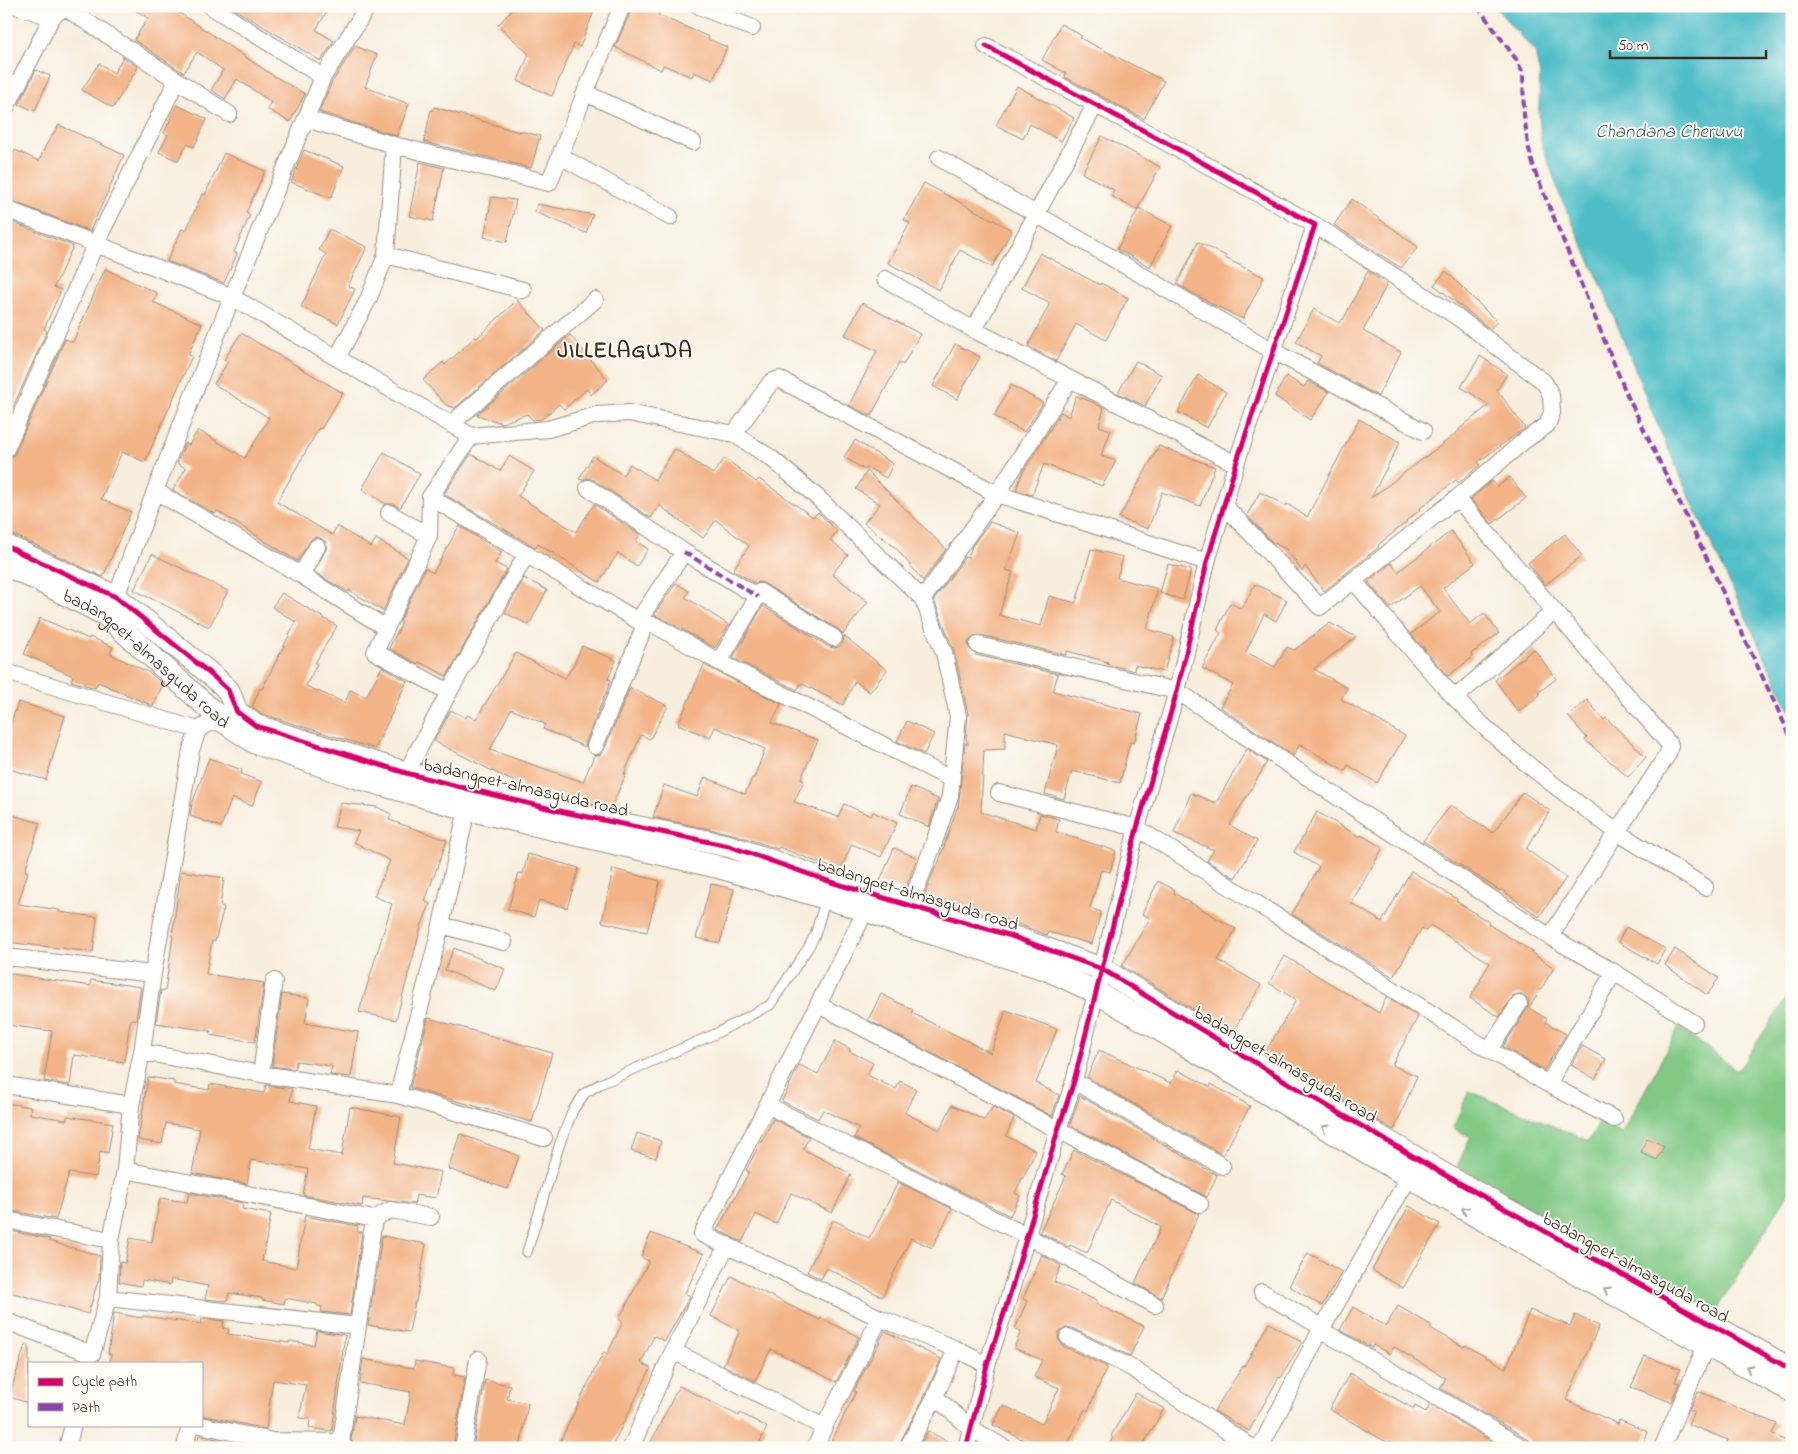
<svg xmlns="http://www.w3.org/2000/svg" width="1798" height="1454" font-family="'Indie Flower',sans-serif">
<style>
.green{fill:#81c985;stroke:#5e7a52}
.water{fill:#50bec7;stroke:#467472}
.building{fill:#f3b487}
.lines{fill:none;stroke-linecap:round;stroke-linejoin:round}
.lane-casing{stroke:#9a8c7e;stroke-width:11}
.street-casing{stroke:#9a8c7e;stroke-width:18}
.secondary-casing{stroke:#9a8c7e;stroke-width:24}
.lane{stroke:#fff;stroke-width:9}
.street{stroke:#fff;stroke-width:16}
.secondary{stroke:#fff;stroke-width:22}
.quiet{stroke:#8e44ad;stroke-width:4;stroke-dasharray:8 4;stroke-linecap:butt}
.cycleway-casing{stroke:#fdfcf7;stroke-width:8}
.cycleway{stroke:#d6006c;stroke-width:5}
.oneway{stroke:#a79f9a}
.labels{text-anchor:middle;stroke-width:4;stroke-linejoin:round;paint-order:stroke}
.street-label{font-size:18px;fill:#3b2a1e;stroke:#fdfcf7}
.water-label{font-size:19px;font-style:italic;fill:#425e59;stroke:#fdfcf7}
.district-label{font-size:22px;font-weight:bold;letter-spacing:1px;fill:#3b2a1e;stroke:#fdfcf7}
</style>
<rect width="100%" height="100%" fill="#fdfcf7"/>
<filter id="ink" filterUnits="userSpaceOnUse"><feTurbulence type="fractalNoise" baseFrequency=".02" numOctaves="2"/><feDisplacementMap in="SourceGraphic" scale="10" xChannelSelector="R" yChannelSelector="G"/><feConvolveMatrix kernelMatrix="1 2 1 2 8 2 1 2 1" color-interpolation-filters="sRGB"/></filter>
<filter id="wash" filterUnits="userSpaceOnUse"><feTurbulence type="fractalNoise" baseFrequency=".0096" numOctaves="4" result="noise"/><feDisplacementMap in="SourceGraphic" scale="20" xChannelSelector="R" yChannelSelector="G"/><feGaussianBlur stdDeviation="1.12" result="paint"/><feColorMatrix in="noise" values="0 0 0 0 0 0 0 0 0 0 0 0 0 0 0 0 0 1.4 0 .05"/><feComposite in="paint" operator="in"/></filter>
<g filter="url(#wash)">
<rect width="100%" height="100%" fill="#f8eede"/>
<path class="green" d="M1792 990V1187L1717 1310 1665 1286 1457 1166 1471 1137 1453 1128 1469 1091 1589 1141 1599 1122 1622 1133 1679 1027 1738 1071Z"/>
<path class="water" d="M1494 6H1792V715L1693 505 1652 412 1603 289 1561 198 1541 141 1539 109 1540 75 1535 52Z"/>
<g id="blocks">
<path class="building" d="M129 6H169L274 76 305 94 290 122 267 109 271 102 237 79 225 99 211 90 223 70 197 52 184 73 134 40 148 18Z
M229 6H330L316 30 334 41 321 61Z
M515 6H596L580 47 574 44 552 96 518 81 529 54 498 25Z
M633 6H663L658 15 709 37 708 39 727 47 713 80 694 72 692 77 663 65 661 70 615 47Z
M1061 24 1082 36 1080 38 1164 81 1144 119 1065 77 1066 73 1042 60Z
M355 46 377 55 365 87 409 104 397 136 319 112 332 82Z
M123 57 138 67 113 108 82 90 99 63 114 73Z
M36 70 50 76 35 111 19 104Z
M1017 86 1074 118 1061 141 1030 124 1023 139 996 125Z
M177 105 207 119 194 147 187 144 178 161 159 152 168 135 164 133Z
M434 107 519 132 520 131 540 136 531 168 424 142 431 110 432 111Z
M59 125 124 155 90 231 6 199V170L15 150 39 161 46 145Z
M1102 136 1160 167 1137 210 1111 196 1114 190 1082 173Z
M304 150 344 166 331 198 291 182Z
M224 153 265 171 246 213 250 215 234 252 237 254 224 283 167 261 182 229 186 231 202 194 205 195Z
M420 162 444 168 433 221 409 216Z
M924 183 1012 230 992 267 960 250 939 290 888 263 910 223 904 220Z
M492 197 516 200 507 242 484 237Z
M1352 199 1418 247 1401 268 1334 225Z
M537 204 593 215 586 233 535 212Z
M1139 208 1172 226 1150 267 1117 249Z
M6 220 73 246 54 287 61 290 44 329 47 331 6 423Z
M329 229 367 247 348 286 355 289 338 324 301 307 326 254 319 250Z
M1198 242 1226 256 1225 258 1264 277 1243 319 1214 305 1177 284Z
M1040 253 1100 285 1101 283 1128 298 1106 340 1076 324 1056 361 1028 346 1050 303 1022 288Z
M105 269 157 293 153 302 202 324 188 355 192 356 145 462 122 452 101 499 131 512 103 577 12 534 6 533V459L12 457 15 453 65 339 73 342Z
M1368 271 1387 284 1363 331 1401 352 1378 396 1317 363 1321 356 1296 342 1314 309 1339 323 1342 319 1343 320Z
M1446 271 1497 322 1490 329 1434 285Z
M517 300 545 330 455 408 446 405 423 380 443 362 445 365 475 337 477 338Z
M862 303 920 334 903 365 899 363 871 416 849 405 877 351 845 335Z
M241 333 343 393 321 429 319 428 277 502 332 535 337 526 371 547 376 539 408 558 383 611 349 590 348 592 314 572 327 547 326 542 322 539 316 537 312 539 297 561 217 511 215 514 173 490 186 468 177 463 185 443 189 445 198 430 245 458 269 418 214 384 228 362 224 360Z
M570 335 608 380 591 395 587 389 564 409 559 404 542 419 533 420 527 414 502 423 477 415Z
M955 344 980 357 957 399 933 386Z
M1480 356 1507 374 1497 390 1525 428 1478 462 1480 465 1459 483 1456 480 1419 509 1420 510 1406 521 1407 522 1379 544 1378 545 1379 547 1324 591 1305 566 1302 571 1287 550 1271 541 1247 515 1260 492 1286 506 1287 504 1307 517 1359 419 1400 442 1371 498 1440 446 1460 430 1459 429 1489 405 1461 387Z
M1136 361 1162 375 1145 406 1118 393Z
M1198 375 1226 392 1207 428 1178 412Z
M1286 376 1304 387 1308 381 1329 392 1310 420 1275 396Z
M1011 385 1043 403 1024 432 994 416Z
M1076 396 1090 401 1104 408 1099 426 1111 430 1101 456 1116 461 1102 486 1044 464 1032 495 1016 490 1023 472 1061 412 1069 417Z
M855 440 893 464 886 478 867 467 865 470 844 457Z
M1159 446 1215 467 1200 506 1162 492 1148 529 1119 518Z
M675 449 713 474 725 458 756 482 759 479 813 517 818 512 837 531 830 540 848 555 832 574 868 602 843 634 839 630 765 584 760 582 755 583 733 570 749 546 716 520 703 538 659 505 651 518 594 480 588 478 582 480 579 479 593 456 623 475 630 464 655 480Z
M384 452 420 474 400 508 394 504H386L362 489Z
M471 454 500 471 509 456 534 471 518 496 576 532 594 504 640 535 636 541 648 549 637 566 618 553 599 582 538 544 536 548 444 494Z
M867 471 946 549 923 581 897 549 864 523 880 504 856 489Z
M1510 477 1526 498 1492 524 1471 499 1492 481 1497 487Z
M990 522 1020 533 1006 570 1013 572 999 615 1041 626 1049 596 1076 603 1091 549 1123 557 1117 578 1158 589 1147 629 1174 637 1164 672 1135 665 1134 671 1107 664 1108 662 1067 651 1066 655 980 635 975 636 968 642 969 648 976 655 1058 674 1053 691 1142 714 1134 743 1130 742 1120 783 1072 771 1064 799 1045 794 1058 745 1005 731V749L984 750 981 812 1036 829 1040 814 1059 819 1056 832 1116 851 1110 872 1101 870 1090 908 1101 912 1092 944 1048 932 1047 935 1012 922 924 896 936 866 937 867 957 808H958L965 743 968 745 966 737 968 714 954 651 934 600 965 557 968 558 972 546Z
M459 526 502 552 495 563 507 569 447 676 419 662 418 664 389 648 402 623 400 621 425 568 433 573Z
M1451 531 1475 563 1443 588 1470 624 1484 613 1499 633 1471 654 1473 657 1448 676 1411 634 1440 612 1420 586 1390 608 1368 582 1391 563 1398 572Z
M1565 534 1582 556 1545 585 1528 563Z
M152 554 228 591 209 627 134 590Z
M1168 564 1191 570 1183 600 1160 593Z
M524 578 547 590 529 625 505 613Z
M676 583 689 591 685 597 729 625 715 648 664 619 654 615Z
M1255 584 1287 600 1276 621 1264 614 1246 652 1275 667 1287 647 1294 650 1330 623 1356 637 1314 669 1347 688 1341 699 1405 736 1377 783 1348 765 1345 771 1300 744 1293 756 1220 707 1233 685 1202 668 1221 633 1217 630 1230 603 1242 609Z
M282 593 337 626 315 663 317 664 306 686 345 703 350 690 366 697 382 667 407 681 375 749 262 714 252 707 260 688 262 689 296 622 272 607Z
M763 606 829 647 834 648 839 647 843 643 844 636 887 670 870 692 855 681 843 705 801 683 797 690 733 658Z
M40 618 89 639 90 637 113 647 110 654 150 673 163 684 153 706 98 682 95 688 71 681 73 676 24 654Z
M582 646 616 660 608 679 611 680 586 742 585 747 543 729 545 724 511 709 490 750 583 782 594 756 601 754 604 750 630 688 668 706 650 739 641 735 624 774H626L611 808 569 800 540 789 539 792 521 788 522 784 508 779 434 741 451 710 466 718 467 715 476 719 516 653 565 678 574 664Z
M1534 649 1556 679 1538 693 1540 695 1518 712 1495 680Z
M704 665 781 704 772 723 818 740 801 779 804 781 794 802 838 817 844 804 871 816 873 812 897 823 881 857 852 844 840 871 779 847 778 849 733 834 653 817 664 785 697 797 705 777 745 794 752 778H754L765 749 715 727 710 738 678 724Z
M1587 700 1604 720 1606 718 1646 757 1628 777 1585 740 1587 738 1568 716Z
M18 702 65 716 46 780 6 768V737Z
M907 721 934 734 924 754 897 741Z
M1247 749 1267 762 1230 825 1257 841 1235 878 1207 861 1214 850 1174 833 1191 793 1216 803Z
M209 758 242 770 241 774 262 782 252 806 232 798 221 827 190 816 192 804Z
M911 787 938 799 929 827 900 814Z
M1523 792 1550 811 1526 849 1566 878 1539 917 1501 889 1500 891 1423 841 1451 805 1493 833Z
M341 803 377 807 391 814 389 820 447 840 425 901 430 904 421 927 396 1020 359 1012 392 904 374 896 390 861 354 842 359 831 334 827Z
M1317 812 1360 837 1361 835 1383 848 1351 903 1382 922 1411 871 1457 899 1456 901 1489 922 1488 924 1533 952 1532 953 1554 968 1529 1008 1547 1019 1545 1022 1566 1034 1544 1070 1503 1047 1527 1009 1529 1004 1528 999 1520 994 1514 995 1499 1017 1470 998 1481 980 1480 979 1490 963 1430 925 1426 931 1422 928 1393 977 1292 914 1319 867 1294 852Z
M6 813 40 823 25 871 28 872 18 904 60 910 59 912 97 917 93 952 6 942Z
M894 848 917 858 905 890 879 883Z
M528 854 579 868 567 908 539 900 534 917 508 909 519 873 523 874Z
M613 869 660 881 647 932 602 922Z
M181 871 224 878 220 906 224 907 215 941H212L206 974 264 983 255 1042 210 1035 211 1031 156 1023 161 990 165 991 173 936H172Z
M1158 881 1175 890 1174 893 1236 929 1218 960 1261 985 1232 1033 1122 966 1150 918 1142 914Z
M711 884 734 889 720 943 696 938Z
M1626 927 1665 949 1657 964 1618 942Z
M454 948 505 969 496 991 445 970Z
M1675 949 1719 978 1707 995 1665 965Z
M1285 956 1379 1013 1386 997 1418 1017 1392 1065 1417 1076 1394 1130 1265 1053 1296 1000 1269 983Z
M6 973 90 986 91 980 141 987 136 1020 132 1019 130 1022 124 1062 74 1055 70 1085 44 1081 52 1031 6 1025Z
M282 994 309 998 305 1023 358 1032 351 1077 330 1075 332 1066 296 1061 295 1069 272 1066Z
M881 994 913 1010 912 1013 991 1053 1006 1010 1057 1029 1036 1083 1059 1095 1052 1116 868 1020Z
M428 1018 552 1053 532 1122 410 1088Z
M835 1041 850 1049 849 1051 873 1063 867 1075 896 1089 900 1081 916 1089 905 1113 940 1130 952 1105 984 1120 993 1107 1014 1118 1006 1136 1036 1151 1015 1193 1020 1196 1010 1216 854 1138 859 1128 823 1110 818 1119 782 1101 799 1065 818 1074Z
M1582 1046 1606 1059 1595 1079 1571 1065Z
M1099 1050 1171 1083 1178 1070 1210 1087 1211 1084 1250 1106 1223 1155 1087 1077Z
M148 1077 174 1081V1084L209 1090 210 1084 264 1093 266 1085 292 1089 290 1101 316 1106 308 1149 342 1155 350 1107 401 1117 393 1163 441 1172 436 1198 416 1195 414 1204 363 1198 362 1206 303 1195 308 1169 251 1160 247 1184 192 1173 200 1129 166 1123 162 1144 138 1140Z
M1080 1096 1217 1175 1207 1197 1070 1125Z
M6 1103 31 1107 30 1114 67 1120V1116L113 1123 108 1153 100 1151 96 1177 69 1173 56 1219 6 1210Z
M773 1119 809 1137 803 1149 851 1174 832 1213 791 1193 776 1224 756 1214 742 1242 717 1230 749 1172 746 1170Z
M637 1133 661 1141 656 1158 631 1151Z
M460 1134 519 1156 508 1189 448 1169Z
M1647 1138 1664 1146 1657 1160 1641 1153Z
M1074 1150 1199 1214 1161 1298 1135 1283 1161 1227 1111 1200 1087 1253 1070 1245 1069 1247 1040 1232 1066 1176 1062 1174Z
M898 1182 952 1209 932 1248 911 1238 882 1297 827 1268 821 1279 807 1272 833 1220 869 1238 871 1234H872Z
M189 1193 243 1203 242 1209 271 1214 262 1261 296 1268 305 1216 358 1226 357 1232H362L350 1315 321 1312 322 1307 317 1306V1304L285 1298 284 1304 262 1300V1298L229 1293 227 1301 205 1299 208 1286 171 1279 170 1285 142 1280 141 1286 119 1282 120 1262 125 1263 130 1238 152 1242 160 1198 187 1202Z
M1409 1206 1440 1224 1403 1288 1372 1270Z
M6 1230 50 1239 49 1241 100 1256 99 1278 88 1314 6 1291Z
M651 1233 704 1254 685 1293 690 1296 665 1341 654 1336 641 1363 651 1368 611 1448H557L596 1367 604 1352 607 1354 623 1322 619 1319 649 1261 641 1257Z
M382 1236 426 1244 416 1302H415L409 1332 368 1325Z
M1308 1253 1342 1272 1322 1306 1289 1286Z
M1042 1255 1061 1266 1054 1282 1098 1301 1096 1304 1144 1326 1130 1356 1072 1328 1067 1327 1059 1332 1058 1338 1063 1346 1107 1367 1088 1411 1085 1409 1066 1448H1040L993 1425 1003 1405 1042 1424 1059 1388 1034 1377 1042 1360 1014 1348 1021 1331 1015 1329 1027 1301 1023 1299Z
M731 1276 791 1306 820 1320 821 1318 859 1337 836 1382 771 1349 755 1381 723 1365 740 1331 711 1316Z
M1398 1306 1431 1325 1430 1328 1464 1347 1465 1345 1506 1368 1530 1310 1570 1326 1575 1315 1599 1326 1566 1400 1618 1424 1619 1420 1648 1432 1642 1448H1533L1528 1439 1440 1388 1446 1378 1394 1347 1390 1354 1373 1345 1372 1348 1340 1330 1353 1307 1386 1326Z
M114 1313 142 1318 143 1316 201 1324 202 1319 224 1321 223 1328 229 1329 228 1334 289 1343V1341L314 1345 317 1331 345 1335 332 1431 309 1428 310 1419 299 1418 306 1385 273 1380 266 1429 201 1415V1363H110L111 1354H108Z
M1269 1323 1302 1342 1281 1378 1279 1377 1249 1431 1214 1411 1243 1366H1244Z
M885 1331 941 1359 926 1393 897 1448H828L856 1392 854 1391Z
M25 1345H29V1403L9 1397Z
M1645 1356 1680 1369 1675 1382 1679 1383 1671 1402 1631 1387Z
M363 1359 414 1368 415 1361 454 1368 453 1375 465 1377 453 1448H355L351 1440 355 1416 405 1425 411 1392 360 1383Z
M1350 1373 1414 1409 1415 1406 1426 1412 1430 1405 1503 1448H1401L1390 1441 1388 1443 1329 1409Z
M485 1380 510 1385 507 1399 528 1403 520 1448H473Z
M679 1386 739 1416 740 1413 767 1427 757 1448H648Z
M1698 1391 1777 1424 1772 1434 1792 1444V1448H1724L1728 1440 1688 1424 1694 1411 1689 1410Z
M1136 1393 1164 1409 1141 1448H1107L1113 1438 1111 1436Z
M928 1431 956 1446V1448H919Z
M199 1435 225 1441 224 1448H196Z"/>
</g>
</g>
<g filter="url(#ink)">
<use href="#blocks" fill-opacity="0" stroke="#9a8c7e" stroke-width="1"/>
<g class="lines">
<g class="lane-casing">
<path id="lane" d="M527 1252 560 1143 573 1110 585 1093 600 1084 715 1034 770 1005 808 948 815 935 826 898"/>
</g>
<g class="street-casing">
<path id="street" d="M16 6 52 17 64 7 229 114
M210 6 323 77
M622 6 585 93 693 142
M699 6 752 28
M1095 105 974 330 1236 464
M6 108 52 17
M306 119 394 145 549 183 585 93
M560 156 670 217
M939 158 1273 351 1423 431
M6 209 232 297 471 436 548 429 597 415 629 413 734 434 771 458 816 496 923 599 944 653 958 716 950 796 931 851 909 907
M386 255 523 290
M885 279 974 330
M337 358 368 300 386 255 394 145
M451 424 595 300
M734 434 771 382 779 379 997 494 1207 562
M471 436 430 497 645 625H654L660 628 719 662 951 779
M6 449 95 245 177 80
M588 488 684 552 638 621
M155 491 301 575 317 547
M1224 505 1320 607 1457 498 1524 441 1547 425 1552 413 1551 395 1544 382 1456 316 1315 225
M389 513 429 536
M684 552 758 597
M301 575 386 628
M1354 581C1388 620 1420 662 1456 699 1505 750 1561 791 1617 832L1668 754 1670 745 1457 498
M116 597 155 491 232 297 323 77 368 6
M923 599 997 494 1070 379
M978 645 1177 691 1550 937
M719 662 760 592 834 638
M6 672 198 730C210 720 218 724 229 717
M449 692 527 553
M1455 698 1554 611
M595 746 645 625
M406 773 449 692 375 652 429 536 430 497
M999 793 1137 828 1489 1050 1548 1084 1614 1119
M866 910 702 1234 880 1318 956 1349 987 1365
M441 925 504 942
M6 957 153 974 142 1052 131 1105 125 1170 111 1240 108 1298 358 1326 341 1442 345 1448
M1614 972 1694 1023
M153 974 191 750 198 730
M819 1005 1200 1204
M1489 1050 1519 1004
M142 1052 261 1074 398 1095 544 1138
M261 1074 274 981
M1074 1081 1222 1166
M1548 1084 1614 972 1550 937 1617 832 1705 887
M6 1085 131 1105
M398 1095 441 925 467 809
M767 1105 1027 1236 1155 1305
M125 1170 374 1219 358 1326
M374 1219 390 1210 431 1217
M6 1220 111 1240
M727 1245 673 1351 824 1427
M1262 1292 1323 1328
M6 1321 92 1354 108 1298
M1321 1330 1523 1448
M1068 1337 1130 1367 1253 1448
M935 1397 972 1429 1005 1448
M201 1425 272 1441 341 1442
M67 1448 73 1425
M185 1448 190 1425
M463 1448 478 1359
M631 1448 673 1351
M815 1448 824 1427 880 1318
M907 1448 935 1397 956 1349
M966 1448 987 1365 1006 1307 1058 1130 1074 1081 1137 828 1177 691 1207 562 1236 464 1315 225 1165 142 986 46
M1260 1448 1316 1339 1409 1177
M1662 1448 1706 1346"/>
</g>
<g class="secondary-casing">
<g id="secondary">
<path d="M6 546 116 597 214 677 228 690 237 712 256 726 406 773 469 789 564 812 729 846 831 882 1008 935 1102 969 1295 1087 1445 1175 1792 1370"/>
<path id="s1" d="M6 565 34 578 106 615 223 721 256 743 355 777 467 809 718 867 826 898 866 910 902 924 1046 969 1096 992C1326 1128 1555 1266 1792 1391"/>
</g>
</g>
<use href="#lane" class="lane"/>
<use href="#street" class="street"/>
<use href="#secondary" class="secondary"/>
<path class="quiet" d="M1477 6 1516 59 1523 73 1524 115 1528 145 1535 172 1627 395 1712 569 1792 740
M684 552 758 597"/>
<g class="cycleway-casing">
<path id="cycleway" d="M6 546 116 597 214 677 228 690 237 712 256 726 406 773 469 789 564 812 729 846 831 882 1008 935 1102 969 1295 1087 1445 1175 1792 1370
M966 1448 987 1365 1006 1307 1058 1130 1074 1081 1137 828 1177 691 1207 562 1236 464 1315 225 1165 142 986 46"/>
</g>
<use href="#cycleway" class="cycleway"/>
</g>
<defs><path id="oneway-chevron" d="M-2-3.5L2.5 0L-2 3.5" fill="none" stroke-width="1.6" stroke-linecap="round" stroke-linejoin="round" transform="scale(1.25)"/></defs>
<g class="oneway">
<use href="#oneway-chevron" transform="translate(1325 1128) rotate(-149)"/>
<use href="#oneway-chevron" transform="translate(1465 1210) rotate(-151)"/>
<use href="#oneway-chevron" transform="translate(1607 1290) rotate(-151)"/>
<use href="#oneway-chevron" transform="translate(1749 1368) rotate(-152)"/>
</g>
</g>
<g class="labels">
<g class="street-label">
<text dy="6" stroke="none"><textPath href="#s1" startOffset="170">badangpet-almasguda road</textPath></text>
<text transform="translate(526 787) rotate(13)" y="6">badangpet-almasguda road</text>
<text transform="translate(918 894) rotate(17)" y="6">badangpet-almasguda road</text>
<text transform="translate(1286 1064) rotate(31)" y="6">badangpet-almasguda road</text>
<text transform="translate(1636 1267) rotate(29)" y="6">badangpet-almasguda road</text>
</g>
<g class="water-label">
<text x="1669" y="137">Chandana Cheruvu</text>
</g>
<g class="district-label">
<text x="625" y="357">JILLELAGUDA</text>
</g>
</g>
<rect width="1798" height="1454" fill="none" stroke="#fdfcf7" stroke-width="25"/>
<rect x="28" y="1362" width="175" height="65" fill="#fdfcf7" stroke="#afa8a0"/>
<rect x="38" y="1378" width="25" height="8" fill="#d6006c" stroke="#afa8a0"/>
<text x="72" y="1386" font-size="15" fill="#3b2a1e">Cycle path</text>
<rect x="38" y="1403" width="25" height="8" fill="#8e44ad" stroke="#afa8a0"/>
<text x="72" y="1412" font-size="15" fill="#3b2a1e">Path</text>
<path d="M1610 50v8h156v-8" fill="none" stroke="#3b2a1e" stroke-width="2.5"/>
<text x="1618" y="50" font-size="15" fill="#3b2a1e" stroke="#fdfcf7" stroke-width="4" paint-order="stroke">50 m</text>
</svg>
